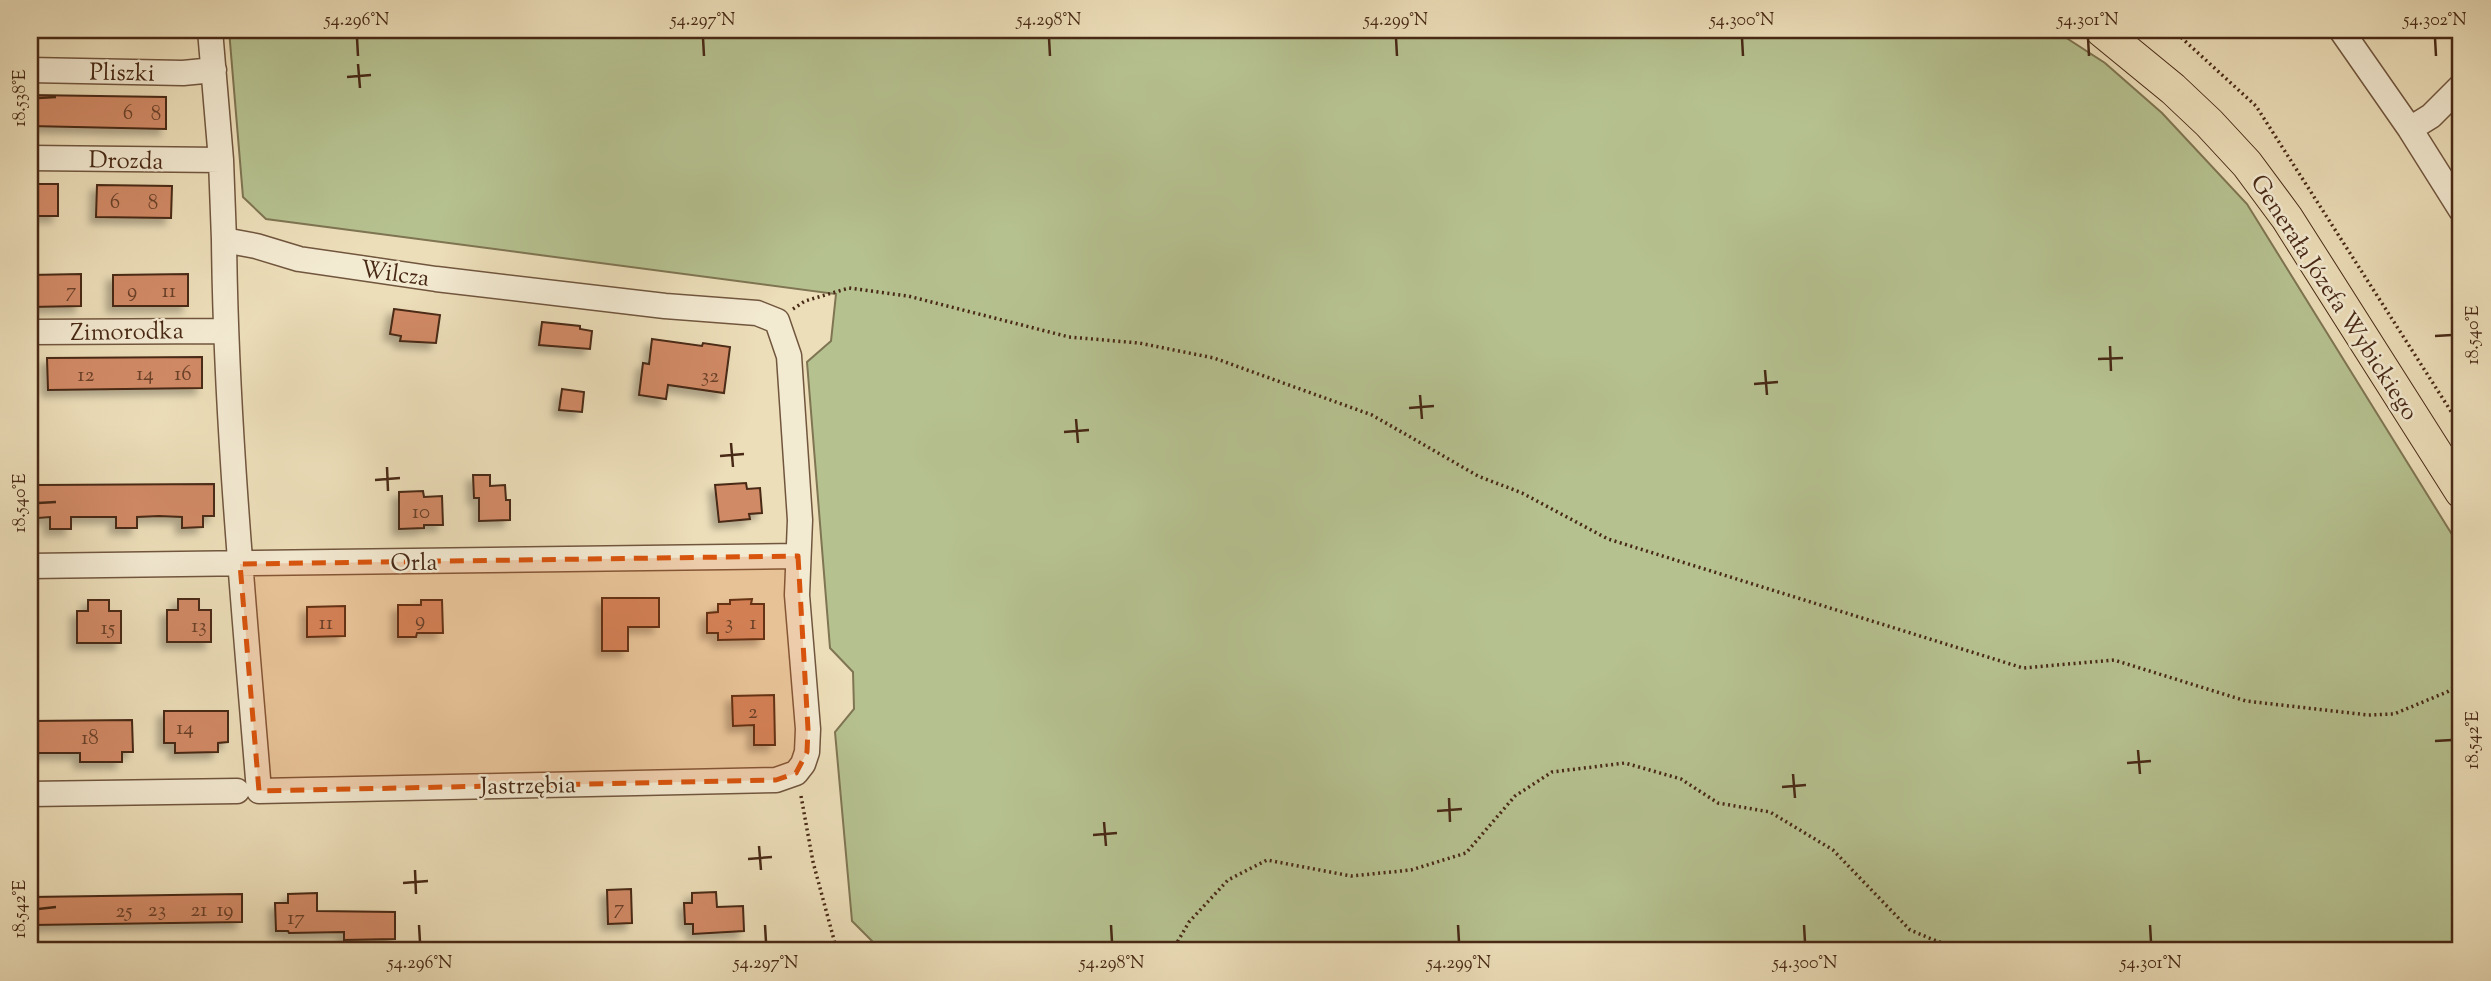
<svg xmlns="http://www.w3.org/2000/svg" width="2491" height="981" font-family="'Sorts Mill Goudy',serif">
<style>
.green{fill:#b6c190;stroke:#7f7552;stroke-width:2}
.building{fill:#d18a66;stroke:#482915;stroke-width:2;filter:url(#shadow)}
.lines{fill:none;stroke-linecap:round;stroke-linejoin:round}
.minor-casing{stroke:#71563e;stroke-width:27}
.major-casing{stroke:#482915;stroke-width:34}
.path{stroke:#482915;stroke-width:3.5;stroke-dasharray:2 3.5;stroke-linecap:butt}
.minor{stroke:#f3ead2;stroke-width:24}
.major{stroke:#ecdeb9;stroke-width:32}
.marked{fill:#d8540d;fill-opacity:0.2;stroke:#d8540d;stroke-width:5;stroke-dasharray:14 9;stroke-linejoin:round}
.ticks{fill:none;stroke:#482915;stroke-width:2.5}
.labels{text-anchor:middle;stroke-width:5;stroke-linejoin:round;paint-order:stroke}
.number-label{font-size:21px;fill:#6a4129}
.street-label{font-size:24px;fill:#482915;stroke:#f3ead2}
.neatline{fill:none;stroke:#482915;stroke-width:2.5}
.ticks-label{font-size:18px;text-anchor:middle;fill:#482915}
</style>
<defs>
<filter id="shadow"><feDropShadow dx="-6" dy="6" stdDeviation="3.5" flood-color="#0004"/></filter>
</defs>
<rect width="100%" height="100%" fill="#ecdeb9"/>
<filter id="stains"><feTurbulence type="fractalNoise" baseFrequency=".00286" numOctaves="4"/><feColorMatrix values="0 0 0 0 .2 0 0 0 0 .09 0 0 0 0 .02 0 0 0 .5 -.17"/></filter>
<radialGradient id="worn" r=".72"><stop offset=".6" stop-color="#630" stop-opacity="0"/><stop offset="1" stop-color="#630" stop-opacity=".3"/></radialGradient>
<path class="green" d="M229 30H2054L2105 63 2162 113 2247 204 2461 549V951H1368L876 945 852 921 835 732 854 709 853 672 830 648 807 362 831 341 836 294 266 219 243 197Z"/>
<path class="building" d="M30 95 166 97V129L30 126Z
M30 184H58V216H30Z
M97 185 172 186 171 218 96 217Z
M81 274V306L30 307V275Z
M188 274V306H113V275Z
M394 309 440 315 436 343 400 341 401 336 390 334Z
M542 322 580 326V329L592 331 590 349 539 345Z
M652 339 702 346 703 343 730 347 724 393 668 385 666 399 639 395 643 363 649 364Z
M202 357V388L48 390 47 358Z
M562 389 584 392 582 412 559 410Z
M473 475H490V486L505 485 506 500H510V520L479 521V498H474Z
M746 483 747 489 760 488 762 513 749 514 750 519 719 522 715 485Z
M214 484V516H203V527L182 528V517L159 516 137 517V528H116V517H71V529H50V517L38 518V485Z
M423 491 424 497 442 496 443 525H424V528L399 529V492Z
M602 598H659V627H628V651H602Z
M178 599H199V610H211V642H167V610H178Z
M752 599 751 604H764V639L718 640V633H707V613L718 612V604H730V600Z
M88 600H109V611H121V643H77V611H88Z
M421 600H442L443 633H417L416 637H398V605H421Z
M345 606V636L307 637V607Z
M774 695 775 745H754V725L733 726 732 696Z
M164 711H228V742L218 743V752L175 753V743H164Z
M132 720 133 752H122V762H80V753H30V721Z
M631 889 632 923 608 924 607 890Z
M716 892 717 907 743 906 744 931 693 934V924H685L684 903H692V893Z
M317 893V911L395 912V939L344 940V932L289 933 288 931H276L275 903H288V894Z
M242 894V922L32 925 31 897Z"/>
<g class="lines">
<g class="minor-casing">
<path id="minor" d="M210 30 221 160 224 240 256 246 299 259 436 279 665 306 757 313 777 321 789 356 800 520 797 595 808 729 807 752 803 764 796 773 776 780 259 791C244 607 226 424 224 240
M2341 30 2410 129 2461 210
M30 70 183 73 214 70
M2410 129 2431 116 2461 86
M30 158 221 160
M30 332 225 331
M30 566 798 556
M30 794 237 791"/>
</g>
<g class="major-casing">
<path id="major" d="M2101 30 2173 89 2209 123 2247 164 2287 218 2461 492"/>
</g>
<path class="path" d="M2173 30 2256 106 2461 427
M793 309 805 301 849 288 908 296 1069 337 1139 343 1214 358 1372 415 1478 476 1522 493 1608 539 2023 668 2114 660 2246 701 2368 715 2394 714 2447 692 2461 683
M801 796 813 862 837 951
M1172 951 1189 922 1228 880 1267 860 1351 876 1411 870 1466 853 1515 796 1552 772 1625 763 1681 779 1718 803 1770 812 1833 850 1910 930 1939 942 2012 951"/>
<use href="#minor" class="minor"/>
<use href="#major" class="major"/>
</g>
<path class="marked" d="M798 556 808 729 807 752 796 773 776 780 259 791 240 564Z"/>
<path class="ticks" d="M357 38 358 56M703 38 704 56M1049 38 1050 56M1396 38 1397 56M1742 38 1743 56M2088 38 2089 56M2435 38 2436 56M358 64 360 88M347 77 371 75M38 98 56 97M2435 336 2452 335M2110 346 2111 371M2098 359 2123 358M1765 370 1767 395M1754 384 1778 382M1420 395 1422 419M1409 408 1434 406M1076 419 1078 443M1064 432 1089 430M731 443 733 467M720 456 744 454M387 467 388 491M375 480 400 478M38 503 56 502M2435 741 2452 740M2138 750 2140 774M2127 763 2151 761M1793 774 1795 798M1782 787 1806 785M1449 798 1450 822M1437 811 1462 809M1104 822 1106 846M1093 835 1117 833M759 846 761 870M748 859 772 857M415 870 416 894M403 883 428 881M38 909 56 907M419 925 420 942M765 925 766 942M1111 925 1112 942M1458 925 1459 942M1804 925 1805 942M2150 925 2151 942"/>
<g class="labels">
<g class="number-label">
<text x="128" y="119">6</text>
<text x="156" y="120">8</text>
<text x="115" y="208">6</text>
<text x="153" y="209">8</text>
<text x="71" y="297">7</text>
<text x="132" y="297">9</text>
<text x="169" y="297">11</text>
<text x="145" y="380">14</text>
<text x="183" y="380">16</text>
<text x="86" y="381">12</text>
<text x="710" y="382">32</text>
<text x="421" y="518">10</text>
<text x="420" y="626">9</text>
<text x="326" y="629">11</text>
<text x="729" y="629">3</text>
<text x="753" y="629">1</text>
<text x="199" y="632">13</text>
<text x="108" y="634">15</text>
<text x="753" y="718">2</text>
<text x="185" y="734">14</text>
<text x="90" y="744">18</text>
<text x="619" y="914">7</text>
<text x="157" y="916">23</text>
<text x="199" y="916">21</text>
<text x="225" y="916">19</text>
<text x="124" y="917">25</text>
<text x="296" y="924">17</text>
</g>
<g class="street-label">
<text transform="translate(122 72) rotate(1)" y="8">Pliszki</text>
<text transform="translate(126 160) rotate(1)" y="8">Drozda</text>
<text transform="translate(395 273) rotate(8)" y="8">Wilcza</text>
<text transform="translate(2335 297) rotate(57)" y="8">Generała Józefa Wybickiego</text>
<text transform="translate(127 331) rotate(-1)" y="8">Zimorodka</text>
<text transform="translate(414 562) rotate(-1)" y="8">Orla</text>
<text transform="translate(528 785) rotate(-1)" y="8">Jastrzębia</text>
</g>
</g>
<rect width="2491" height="981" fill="none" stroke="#ecdeb9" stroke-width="77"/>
<rect x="38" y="38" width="2414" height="904" class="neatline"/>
<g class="ticks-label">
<text x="357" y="25">54.296°N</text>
<text x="703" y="25">54.297°N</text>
<text x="1049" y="25">54.298°N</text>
<text x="1396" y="25">54.299°N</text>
<text x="1742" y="25">54.300°N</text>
<text x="2088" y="25">54.301°N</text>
<text x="2435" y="25">54.302°N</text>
<text transform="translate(19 98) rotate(-90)" y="6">18.538°E</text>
<text transform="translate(2472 335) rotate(-90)" y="6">18.540°E</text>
<text transform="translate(19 503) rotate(-90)" y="6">18.540°E</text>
<text transform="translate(2472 740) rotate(-90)" y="6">18.542°E</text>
<text transform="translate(19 909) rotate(-90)" y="6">18.542°E</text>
<text x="420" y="968">54.296°N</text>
<text x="766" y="968">54.297°N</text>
<text x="1112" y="968">54.298°N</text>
<text x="1459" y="968">54.299°N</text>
<text x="1805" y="968">54.300°N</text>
<text x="2151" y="968">54.301°N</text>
</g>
<rect width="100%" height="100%" filter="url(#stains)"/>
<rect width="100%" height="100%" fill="url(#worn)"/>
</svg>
